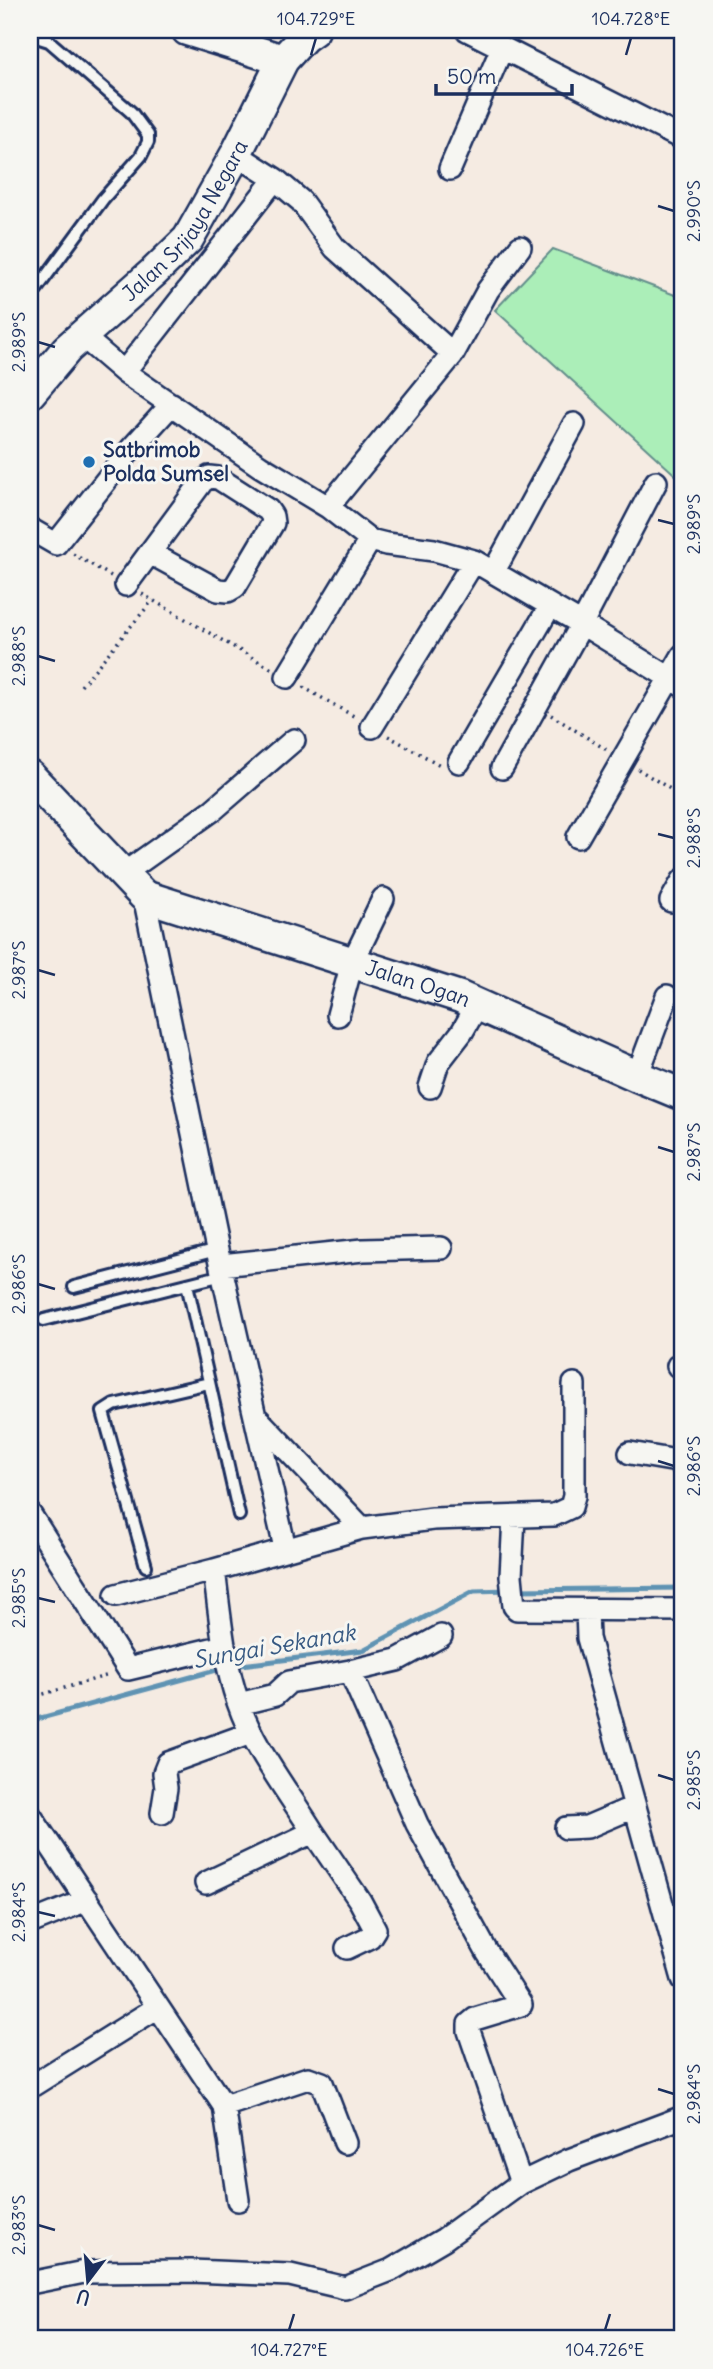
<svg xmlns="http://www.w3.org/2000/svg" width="713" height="2369" font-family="Delius,sans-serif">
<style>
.green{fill:#abeeb8;stroke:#638e8b;stroke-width:2}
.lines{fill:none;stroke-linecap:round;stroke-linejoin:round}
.stream{stroke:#5f93b3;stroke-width:5}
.lane-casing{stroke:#1b2f5e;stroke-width:16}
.street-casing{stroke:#1b2f5e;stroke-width:26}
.secondary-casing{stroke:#1b2f5e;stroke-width:35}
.path{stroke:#1b2f5e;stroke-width:3.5;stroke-dasharray:2 5;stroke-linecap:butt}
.lane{stroke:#f6f6f2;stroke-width:10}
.street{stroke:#f6f6f2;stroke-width:21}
.secondary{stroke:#f6f6f2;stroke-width:30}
.ticks{fill:none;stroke:#1b2f5e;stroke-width:2.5}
.poi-dot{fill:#1f6fb2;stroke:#f6f6f2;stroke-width:2.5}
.labels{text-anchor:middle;stroke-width:6;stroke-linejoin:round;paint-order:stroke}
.street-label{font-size:21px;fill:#1b2f5e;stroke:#f6f6f2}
.poi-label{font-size:21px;font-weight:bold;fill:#1b2f5e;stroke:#f6f6f2;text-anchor:start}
.water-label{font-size:23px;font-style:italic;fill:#375982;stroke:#f6f6f2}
.neatline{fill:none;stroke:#1b2f5e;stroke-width:2.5}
.ticks-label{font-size:18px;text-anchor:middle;fill:#1b2f5e}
</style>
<rect width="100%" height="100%" fill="#f5ebe2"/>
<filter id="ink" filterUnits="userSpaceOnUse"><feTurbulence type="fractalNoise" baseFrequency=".0143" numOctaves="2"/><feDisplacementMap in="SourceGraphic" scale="14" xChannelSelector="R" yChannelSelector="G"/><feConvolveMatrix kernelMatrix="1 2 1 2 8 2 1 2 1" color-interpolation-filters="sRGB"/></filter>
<g filter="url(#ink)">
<path class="green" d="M553 249 683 298V482L495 310Z"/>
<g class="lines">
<path class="stream" d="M518 1590 683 1588
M233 1666 363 1650 474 1591 509 1590
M30 1721 224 1668"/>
<g class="lane-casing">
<path id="lane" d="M30 35 49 41 131 112 148 135V142L141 156 103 199 30 298
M187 1284 239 1515
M74 1287 217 1250
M44 1320 223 1275
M146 1566 103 1412 114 1405 209 1383"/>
</g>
<g class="street-casing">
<path id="street" d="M467 30 683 139
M236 154 275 179 301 201 335 248 453 354
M450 169 502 48
M82 336 124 372 260 466 328 507 370 540 386 544 434 550 474 561 582 624 683 686
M124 372 275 179
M328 507 453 354 488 290 520 247
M30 529 56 544 131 449 172 404
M494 571 574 424
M126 585 202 482 209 477 218 478 268 510 272 516 273 523 235 587 228 591 218 590 150 553
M287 677 370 540
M372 727 474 561
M459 762 550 606
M502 768 582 624 656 482
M578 837 683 655
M123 874 213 810 294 740
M144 896 217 1250 285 1548
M671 901 683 880
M338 1015 352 963 383 899
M637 1076 667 996
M430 1087 438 1063 462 1032 478 1004
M221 1265 363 1250 441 1248
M678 1366 683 1368
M256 1417 362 1528
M630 1453 683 1462
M30 1514 128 1669 224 1646
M514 1517 511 1576 514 1606 517 1609 683 1610
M116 1595 214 1570
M587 1610 588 1638 683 1979
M350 1671 417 1824 487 1952 521 2005 475 2019 469 2024V2031L521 2183
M239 1704 275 1695 289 1682 350 1671 397 1660 441 1636
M162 1813 166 1788 164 1773 168 1763 251 1733
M30 1815 224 2106 308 2078 322 2083 345 2143
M566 1828 587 1827 634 1807
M313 1832C287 1790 254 1749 238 1702 223 1659 220 1615 214 1570L362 1528 433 1519 554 1515 571 1507 574 1496V1384
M206 1883 313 1832 360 1901 375 1929 370 1937 347 1948
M30 1923 87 1900
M30 2087 158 2007
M224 2106 238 2200
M30 2283 84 2272 191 2271 290 2275 345 2288 391 2270 444 2239 521 2183 569 2160 683 2117"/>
</g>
<g class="secondary-casing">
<g id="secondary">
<path d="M187 30 283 60"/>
<path id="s1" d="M30 393 67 349 154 272 188 239 236 154 283 60 304 37 314 30"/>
<path id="s2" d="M30 776 144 896 460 997 637 1076 683 1095"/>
</g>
</g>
<path class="path" d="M73 554 111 576
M142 594 272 669
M81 686 153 600
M303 687 357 718
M551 715 607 750
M388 736 442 766
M638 769 683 797
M30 1698 109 1675"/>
<use href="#lane" class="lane"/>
<use href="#street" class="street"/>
<use href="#secondary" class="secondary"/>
</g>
</g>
<path class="ticks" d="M311 55 316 38M626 55 631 38M658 206 674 211M38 342 55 347M658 520 674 524M38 656 55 661M658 834 674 838M38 970 55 975M658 1147 674 1152M38 1284 55 1289M658 1461 674 1466M38 1598 55 1602M658 1775 674 1780M38 1912 55 1916M658 2089 674 2094M38 2225 55 2230M289 2330 294 2314M605 2330 610 2314"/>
<circle class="poi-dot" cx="89" cy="462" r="7"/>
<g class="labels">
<g class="street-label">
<text dy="7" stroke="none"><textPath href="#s1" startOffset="234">Jalan Srijaya Negara</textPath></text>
<text dy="7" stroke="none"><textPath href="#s2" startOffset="453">Jalan Ogan</textPath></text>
</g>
<g class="poi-label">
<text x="103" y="457">Satbrimob<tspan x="103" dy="24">Polda Sumsel</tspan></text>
</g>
<g class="water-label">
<text transform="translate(274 1646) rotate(-10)" y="8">Sungai Sekanak</text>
</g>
</g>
<rect width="713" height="2369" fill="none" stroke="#f6f6f2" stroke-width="77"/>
<g transform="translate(88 2281) rotate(196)" stroke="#f6f6f2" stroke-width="5" paint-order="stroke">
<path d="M0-5L12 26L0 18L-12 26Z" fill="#1b2f5e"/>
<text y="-10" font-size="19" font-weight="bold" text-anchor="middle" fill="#1b2f5e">U</text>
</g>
<path d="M436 84v10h136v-10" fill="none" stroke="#1b2f5e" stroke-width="3.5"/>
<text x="447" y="84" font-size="21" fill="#1b2f5e" stroke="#f6f6f2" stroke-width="5" paint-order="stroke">50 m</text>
<rect x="38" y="38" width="636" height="2292" class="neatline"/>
<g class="ticks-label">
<text x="316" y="25">104.729°E</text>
<text x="631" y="25">104.728°E</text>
<text transform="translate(694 211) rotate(-90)" y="6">2.990°S</text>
<text transform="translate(19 342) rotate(-90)" y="6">2.989°S</text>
<text transform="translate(694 524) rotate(-90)" y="6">2.989°S</text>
<text transform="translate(19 656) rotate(-90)" y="6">2.988°S</text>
<text transform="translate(694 838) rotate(-90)" y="6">2.988°S</text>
<text transform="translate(19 970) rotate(-90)" y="6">2.987°S</text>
<text transform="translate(694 1152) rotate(-90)" y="6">2.987°S</text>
<text transform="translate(19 1284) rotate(-90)" y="6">2.986°S</text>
<text transform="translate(694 1466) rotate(-90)" y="6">2.986°S</text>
<text transform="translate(19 1598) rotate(-90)" y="6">2.985°S</text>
<text transform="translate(694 1780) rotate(-90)" y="6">2.985°S</text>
<text transform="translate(19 1912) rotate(-90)" y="6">2.984°S</text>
<text transform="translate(694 2094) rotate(-90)" y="6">2.984°S</text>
<text transform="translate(19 2225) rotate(-90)" y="6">2.983°S</text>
<text x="289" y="2356">104.727°E</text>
<text x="605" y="2356">104.726°E</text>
</g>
</svg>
